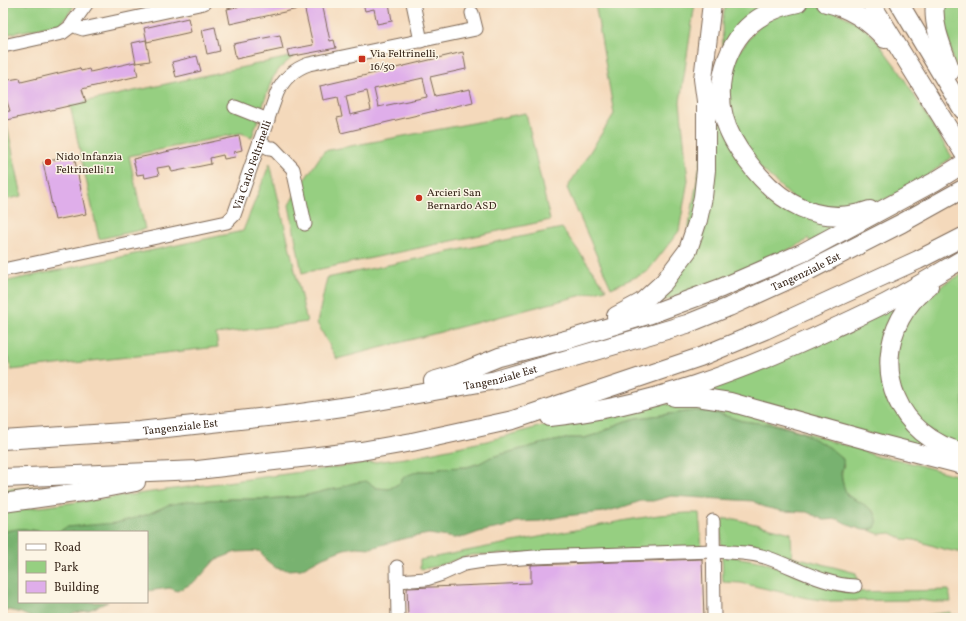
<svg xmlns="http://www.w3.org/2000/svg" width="966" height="621" font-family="Vollkorn,serif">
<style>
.green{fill:#96cf81;stroke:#687c50}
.forest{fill:#78b26f;stroke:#5a6e46}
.building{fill:#dfaeea;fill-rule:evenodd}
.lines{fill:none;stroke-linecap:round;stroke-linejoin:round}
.minor-casing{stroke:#7c6755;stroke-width:15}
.highway-casing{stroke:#7c6755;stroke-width:20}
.minor{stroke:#fff;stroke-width:13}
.highway{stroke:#fff;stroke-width:18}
.poi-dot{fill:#c8321e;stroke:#fcf5e5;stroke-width:1.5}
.labels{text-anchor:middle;stroke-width:3;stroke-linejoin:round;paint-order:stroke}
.poi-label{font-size:11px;fill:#3b2a1e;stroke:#fcf5e5;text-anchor:start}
.street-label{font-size:11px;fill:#3b2a1e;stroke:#fcf5e5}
</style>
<rect width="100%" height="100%" fill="#fcf5e5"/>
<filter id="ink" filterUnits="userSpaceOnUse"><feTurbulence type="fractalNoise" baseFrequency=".025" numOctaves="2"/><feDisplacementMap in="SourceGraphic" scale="8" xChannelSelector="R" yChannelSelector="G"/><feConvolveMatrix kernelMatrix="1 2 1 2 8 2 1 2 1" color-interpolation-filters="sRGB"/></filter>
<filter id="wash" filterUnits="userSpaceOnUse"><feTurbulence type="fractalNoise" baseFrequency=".012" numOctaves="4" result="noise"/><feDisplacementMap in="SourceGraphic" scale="16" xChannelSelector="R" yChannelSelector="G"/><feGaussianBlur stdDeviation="0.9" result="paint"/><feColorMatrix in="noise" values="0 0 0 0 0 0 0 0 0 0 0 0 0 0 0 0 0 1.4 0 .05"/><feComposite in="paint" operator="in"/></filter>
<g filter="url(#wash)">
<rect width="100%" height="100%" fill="#f4d9bb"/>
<path class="green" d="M3 3H76L61 24 3 35Z
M595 3H695L680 102 688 180 679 231 647 272 611 288 567 188 614 114Z
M726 3H765L743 23 723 46 722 22Z
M941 3H963V77L953 61Z
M817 6 838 13 856 22 873 36 900 72 952 157 927 176 892 196 867 207 840 211 797 202 750 158 734 123 727 96 731 62 761 23 799 7Z
M294 56 280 68 272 79 252 137 241 133 129 156 145 229 99 239 70 105Z
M712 95 769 194 856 218 810 242 808 238 804 242 749 269 629 314 683 261Z
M526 113 550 220 302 273 289 205 297 191 324 151Z
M6 121 22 196 3 200V122Z
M270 163 307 322 216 334 218 347 11 370 9 358 3 359V282L243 231Z
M562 228 606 289 337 359 317 323 327 278Z
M963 274V445L941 439 917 421 896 384 897 341 902 323 945 283Z
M912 294 899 312 889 321 891 326 888 392 956 456 706 391 735 374Z
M663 404H710L821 437 832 442 856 448 878 457 896 459 963 477V553L943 549 915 540 903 539 891 533 879 534 869 530 875 528V512L847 495C843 485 839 475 844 465L815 440 804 433 775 425 742 421 713 412 694 411 637 418 620 423 598 434 584 438H570L540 444 491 457 480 463 467 467 440 468 434 471H419L403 478 400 483 389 489 377 488 372 485 328 490 304 496 267 499H230L209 501 157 510 146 515 116 523 56 532 37 531 24 529 3 532V512L405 458 487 441 549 424Z
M72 485 3 497V489Z
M687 513H699L702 548 472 555C455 559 438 568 420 569V560L627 520 659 515Z
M724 519H735L791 533 792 556 856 573 858 583 723 546 721 544V522Z
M722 555 764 562 832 589 849 592 949 590 951 602H934L919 600 829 601 807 598 741 583 723 582Z
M950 612V615H957V618H905Z"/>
<path class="forest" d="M694 411 713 412 742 421 775 425 799 431 829 447 843 459C844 465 842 467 841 472 841 480 844 488 847 495 859 503 885 511 875 528L863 530 851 526 838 519 824 520 807 512 782 511 764 507 753 501 671 496 653 501H641L623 507 604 512 565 516 541 521 516 522 504 527 479 532 465 537 454 538 429 534 406 538 371 548 356 547 344 549 323 557 301 569 287 570 276 568 266 560 260 551 236 552 215 560 199 578 189 585 177 591 170 588 147 591V532H19V602H108L87 611 75 613 63 618H32L21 613 9 610 3 612V532L6 531C12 530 19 528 25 529 38 530 55 537 66 527L116 523 146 515 168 505 188 501 230 499H267L304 496 328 490 342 488 343 486 354 483 366 481 377 488 389 489 400 483 403 478 408 475 419 471H434L440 468 467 467 480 463 491 457 540 444 570 438H584L598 434 620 423 637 418Z"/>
<g id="blocks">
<path class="building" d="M256 3H296L298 9 230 24 227 9Z
M322 3 330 41 334 40 336 48 289 57 287 50 313 45 304 6Z
M363 3H389L392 21 377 24 374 9 365 11Z
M188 18 191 32 147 42 144 28Z
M215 27 220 51 207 54 202 30Z
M280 35 283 49 236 59 233 44Z
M146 40 150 61 136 63 132 43Z
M463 52 466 69 430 77 435 96 470 89 473 102 341 133 337 118 342 117 338 97 323 100 320 86ZM423 78 427 97 378 107 374 89ZM367 91 371 110 350 115 346 96Z
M197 56 201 71 176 77 172 62Z
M135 62 138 76 82 89 86 102 3 121V112L10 111 3 89V81L20 78 21 82 80 68 81 71 89 69 90 72Z
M239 136 242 150 234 152 235 157 224 159 223 155 210 158 211 164 172 172 170 166 157 168 159 175 145 178 144 174 137 175 133 159Z
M74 156 86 214 55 220 43 162Z
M702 559 704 618H408L407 588 531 583V565Z"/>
</g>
</g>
<g filter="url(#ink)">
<use href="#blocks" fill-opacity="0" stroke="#7c6755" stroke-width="1"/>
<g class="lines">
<g class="minor-casing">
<g id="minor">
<path d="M413 3 421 41"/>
<path d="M74 21 77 27 83 29 204 3"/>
<path d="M3 46 62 33 70 27 87 3"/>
<path d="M235 107 268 120"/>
<path d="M260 143 269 148H273L293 169 305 224"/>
<path id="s1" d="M3 270 227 222 234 215 277 93C284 78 294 69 309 64L476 29 472 13"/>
<path d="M713 521 714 618"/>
<path d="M397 567 398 618"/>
<path d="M397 581 426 579 442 574 464 564 483 561 535 557 713 551C731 552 751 552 768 558 797 568 824 585 855 586"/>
</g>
</g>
<g class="highway-casing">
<g id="highway">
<path d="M798 3C786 5 775 9 764 15 729 34 714 79 724 117 728 133 738 149 748 162 778 202 819 228 870 210"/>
<path d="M826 3C850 8 868 20 885 39"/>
<path d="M871 3 963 152"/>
<path d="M899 3 963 110"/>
<path d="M935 3C932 26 943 49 951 71"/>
<path d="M929 286C880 322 875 393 922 432 934 442 948 449 963 452"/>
<path d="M616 316 642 302 664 282 688 250 698 220 703 197 706 170V101L703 79 712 3"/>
<path d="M433 381 457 374 499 357 573 338 648 315 721 288 802 253 934 182 963 164"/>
<path d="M674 397H697L730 402 885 445 963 465"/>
<path d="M550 417C648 407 743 371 832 329 851 320 871 311 890 301 914 288 939 273 963 259"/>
<path id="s2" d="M3 440 139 431 294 414 356 405 496 380 687 324 729 307 810 270 902 223 963 189"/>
<path d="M3 478 198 470 361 451 412 442 513 420 700 357 765 330 918 260 963 237"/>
<path d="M3 503 89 491 136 482"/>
</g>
</g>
<use href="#minor" class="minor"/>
<use href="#highway" class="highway"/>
</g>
</g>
<g class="poi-dot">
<rect x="358" y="55" width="8" height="8" rx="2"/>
<circle cx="48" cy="162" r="4"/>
<circle cx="419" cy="198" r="4"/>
</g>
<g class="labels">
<g class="poi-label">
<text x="370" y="57">Via Feltrinelli,<tspan x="370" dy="13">16/50</tspan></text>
<text x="56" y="160">Nido Infanzia<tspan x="56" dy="13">Feltrinelli 11</tspan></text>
<text x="427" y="196">Arcieri San<tspan x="427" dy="13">Bernardo ASD</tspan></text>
</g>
<g class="street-label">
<text dy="4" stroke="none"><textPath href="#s1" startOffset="292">Via Carlo Feltrinelli</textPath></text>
<text dy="4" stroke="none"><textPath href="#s2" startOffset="826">Tangenziale Est</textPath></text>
<text dy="4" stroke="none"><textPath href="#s2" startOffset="502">Tangenziale Est</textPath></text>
<text dy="4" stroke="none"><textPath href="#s2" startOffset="178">Tangenziale Est</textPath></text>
</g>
</g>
<rect width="966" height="621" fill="none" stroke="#fcf5e5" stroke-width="16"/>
<rect x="18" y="531" width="130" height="72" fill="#fcf5e5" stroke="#afa495"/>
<rect x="26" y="544" width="20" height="6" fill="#ffffff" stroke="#afa495"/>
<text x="54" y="551" font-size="12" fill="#3b2a1e">Road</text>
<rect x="26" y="561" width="20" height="12" fill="#96cf81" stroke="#afa495"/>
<text x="54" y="571" font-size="12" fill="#3b2a1e">Park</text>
<rect x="26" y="581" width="20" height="12" fill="#dfaeea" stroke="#afa495"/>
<text x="54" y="591" font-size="12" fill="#3b2a1e">Building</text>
</svg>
